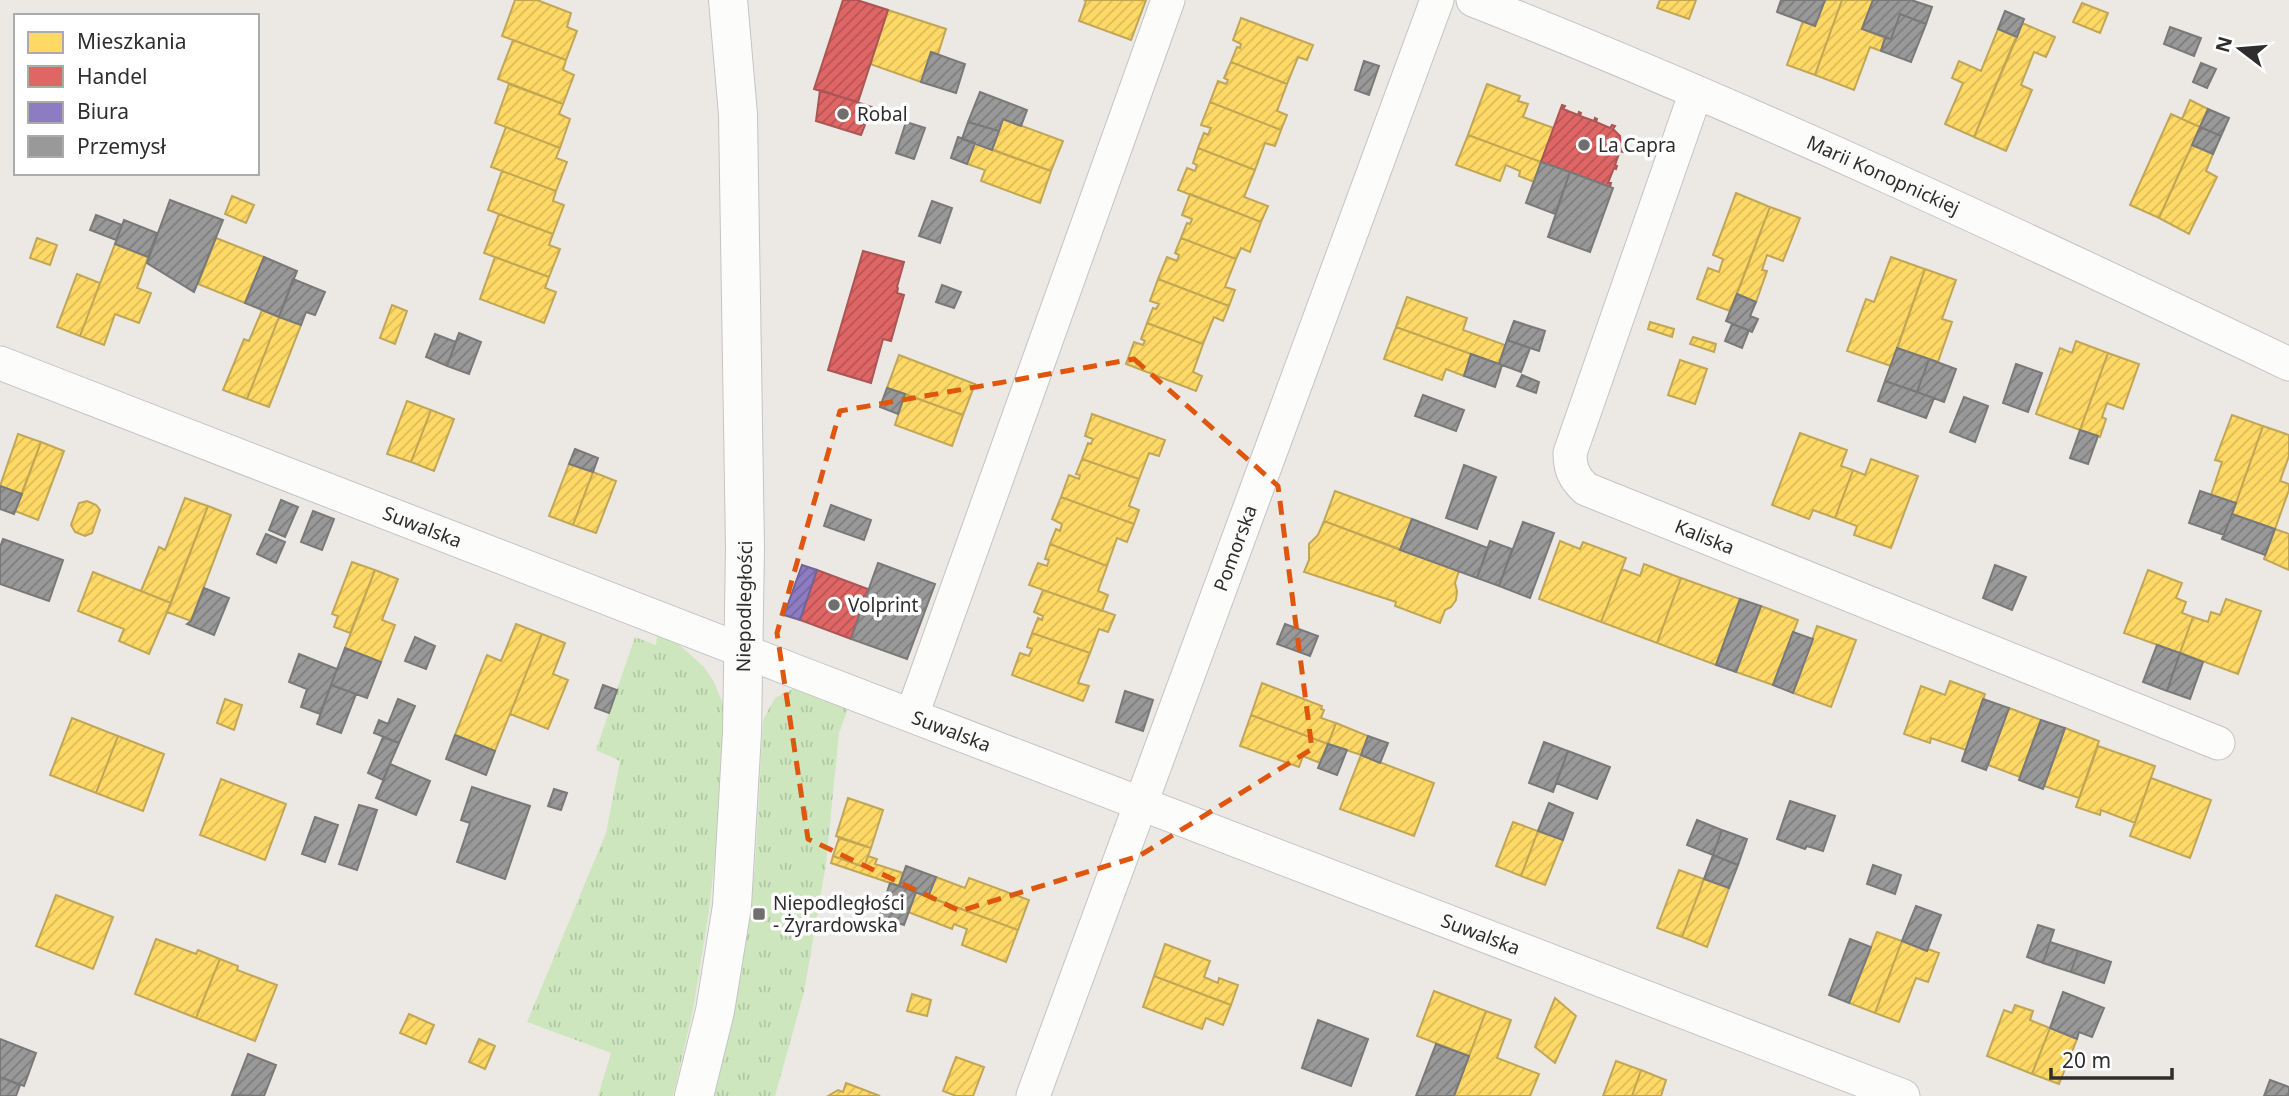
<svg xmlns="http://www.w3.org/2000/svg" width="2289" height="1096" font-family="'Noto Sans',sans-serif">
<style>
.grass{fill:url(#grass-tufts)}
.homes{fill:url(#homes-hatch);stroke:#c0a655;stroke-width:2}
.shops{fill:url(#shops-hatch);stroke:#ab5555;stroke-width:2}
.offices{fill:url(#offices-hatch);stroke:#716596;stroke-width:2}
.industry{fill:url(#industry-hatch);stroke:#797979;stroke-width:2}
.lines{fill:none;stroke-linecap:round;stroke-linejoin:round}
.minor-casing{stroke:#c5c4c5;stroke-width:35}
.tertiary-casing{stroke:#c5c4c5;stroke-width:40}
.minor{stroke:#fcfcfb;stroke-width:33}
.tertiary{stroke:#fcfcfb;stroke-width:38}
.marked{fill:none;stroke:#df570e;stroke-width:5;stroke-dasharray:14 9;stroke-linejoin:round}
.poi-dot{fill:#706f6e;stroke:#fff;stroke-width:2.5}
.labels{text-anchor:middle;stroke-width:7;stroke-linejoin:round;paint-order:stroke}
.poi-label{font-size:19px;fill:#2e2e2e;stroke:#fff;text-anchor:start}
.street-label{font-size:19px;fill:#2e2e2e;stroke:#fff}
</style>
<defs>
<pattern id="grass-tufts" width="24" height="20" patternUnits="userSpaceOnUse" patternTransform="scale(1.75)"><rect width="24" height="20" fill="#cee6be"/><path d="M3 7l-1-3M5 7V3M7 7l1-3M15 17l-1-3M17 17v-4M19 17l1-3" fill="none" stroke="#b1c6a4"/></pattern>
<pattern id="homes-hatch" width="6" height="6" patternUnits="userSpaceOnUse" patternTransform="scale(1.75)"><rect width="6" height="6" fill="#ffd966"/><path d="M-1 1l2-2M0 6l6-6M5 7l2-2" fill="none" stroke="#dbbb59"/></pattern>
<pattern id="shops-hatch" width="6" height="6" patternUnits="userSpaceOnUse" patternTransform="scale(1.75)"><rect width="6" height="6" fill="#e06666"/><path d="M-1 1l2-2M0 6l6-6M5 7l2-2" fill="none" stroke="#b65454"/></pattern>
<pattern id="offices-hatch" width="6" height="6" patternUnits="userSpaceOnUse" patternTransform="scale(1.75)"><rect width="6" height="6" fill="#8e7cc3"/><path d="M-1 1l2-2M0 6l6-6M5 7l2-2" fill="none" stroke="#74669f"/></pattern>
<pattern id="industry-hatch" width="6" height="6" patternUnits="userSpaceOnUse" patternTransform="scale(1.75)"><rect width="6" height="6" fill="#999"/><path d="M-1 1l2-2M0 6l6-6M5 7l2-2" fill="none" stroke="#7d7d7d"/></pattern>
</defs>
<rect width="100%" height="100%" fill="#ece8e4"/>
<path class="grass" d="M659 617 675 641 704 667 714 682 724 706 719 821 709 911 693 1010 673 1096H598L611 1053 527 1022 606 833 620 761 596 750 635 637 656 645Z
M795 688 849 706 839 733 826 864 804 992 775 1096H713L728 1036 746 940 755 867 763 720 775 698Z"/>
<path class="homes" d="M515 0H537L571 13 567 27 577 31 566 60 502 36Z
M1084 0H1146L1131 40 1079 21 1086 1Z
M1660 0H1696L1689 19 1657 8Z
M1825 0H1842L1815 75 1787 65 1803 21 1815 26Z
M1842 0H1873L1862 29 1885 38 1881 51 1870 47 1854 90 1815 75Z
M2082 3 2108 13 2100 33 2073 22Z
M888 10 946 29 938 54 931 52 921 82 870 64Z
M1241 18 1313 45 1307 60 1298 57 1287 84 1231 62 1237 47 1240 48 1241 44 1233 40Z
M2022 23 2055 37 2046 57 2034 52 2021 85 2032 90 2006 151 1974 137Z
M1998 29 2017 37 1974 137 1945 124 1963 83 1952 78 1959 61 1981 71Z
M513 40 566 60 563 70 574 75 563 104 498 79Z
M1231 62 1287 84 1277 111 1287 115 1281 130 1210 102 1218 81 1226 84 1228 80 1224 78Z
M509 84 563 104 559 114 570 119 560 148 495 123Z
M1487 84 1520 96 1518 101 1528 104 1523 117 1554 128 1541 162 1468 135Z
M2190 100 2208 109 2200 127 2182 119Z
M1210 102 1281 130 1275 146 1265 143 1255 170 1198 148 1204 133 1208 135 1211 128 1201 125Z
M2171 114 2200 127 2159 218 2130 205Z
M1003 119 1063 141 1051 171 992 150Z
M506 127 560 148 556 158 567 162 556 191 491 167Z
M1468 135 1541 162 1534 182 1519 176 1520 171 1506 165 1500 181 1456 165Z
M975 143 1051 171 1040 203 981 181 985 170 967 164Z
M2192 145 2213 154 2206 171 2217 177 2189 234 2159 218Z
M1198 148 1255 170 1244 197 1268 206 1261 222 1178 190 1187 168 1195 171 1197 165 1193 163Z
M502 171 556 191 553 201 564 205 553 234 488 210Z
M1736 193 1770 207 1730 311 1697 299 1708 268 1719 272 1723 259 1713 255Z
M1190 194 1261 222 1250 252 1241 248 1236 259 1181 238 1187 223 1190 224 1192 219 1182 215Z
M232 196 254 205 246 223 225 214Z
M1770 207 1800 218 1783 261 1767 255 1762 270 1767 271 1756 302 1737 294Z
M499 214 553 234 549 245 560 249 549 277 484 253Z
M37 238 57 245 50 265 30 258Z
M216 238 264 257 245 303 198 284Z
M1181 238 1236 259 1225 287 1235 290 1229 306 1158 279 1167 257 1177 261 1179 255 1175 253Z
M115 244 148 257 137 288 151 293 139 323 115 314 104 345 80 336Z
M495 257 549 277 545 288 556 292 544 323 480 299Z
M1891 257 1925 269 1891 366 1847 351 1866 299 1874 302Z
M1925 269 1956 280 1942 319 1952 322 1938 362 1897 348Z
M77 274 100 283 80 336 57 327Z
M1158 279 1229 306 1223 321 1214 317 1203 344 1147 323 1153 308 1156 309 1159 304 1150 301Z
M1407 297 1467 318 1463 330 1505 345 1499 364 1396 327Z
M392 305 407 311 395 344 380 338Z
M262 310 279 317 247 399 223 390 244 339 249 341Z
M279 317 301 325 269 407 247 399Z
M1650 322 1674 329 1672 337 1648 329Z
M1147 323 1203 344 1193 372 1202 376 1196 391 1126 364 1134 342 1143 345 1145 341 1141 339Z
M1396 327 1471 354 1464 376 1446 369 1442 380 1384 359Z
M1693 337 1716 344 1714 352 1690 344Z
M2076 341 2108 353 2080 430 2036 414 2060 348 2072 353Z
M2108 353 2139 364 2123 409 2107 403 2102 417 2106 419 2100 437 2080 430Z
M899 355 975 384 963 415 887 388Z
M1680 360 1707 369 1695 404 1668 395Z
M905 394 963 415 952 446 895 425Z
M407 401 431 410 411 462 387 454Z
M431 410 454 419 434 471 411 462Z
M1092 414 1165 440 1159 456 1149 453 1139 479 1082 459 1088 443 1091 444 1093 439 1085 436Z
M2232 415 2263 426 2236 503 2211 495 2222 462 2215 460Z
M2263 426 2289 435V456L2280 481 2289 484V490L2275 529 2232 514Z
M1800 433 1847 450 1841 466 1853 470 1835 518 1813 510 1809 519 1772 505Z
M18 434 41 442 22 494 0 486Z
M41 442 64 451 38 520 15 511Z
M1082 459 1139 479 1129 506 1139 510 1134 524 1061 497 1069 475 1079 479 1080 475 1076 474Z
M1871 459 1918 476 1891 548 1854 535 1857 526 1835 518 1853 470 1865 475Z
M569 464 593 472 573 525 549 516Z
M593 472 616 481 596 533 573 525Z
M1335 491 1412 519 1400 550 1324 521Z
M1061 497 1134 524 1127 542 1117 538 1107 566 1050 544 1056 529 1060 531 1062 524 1052 519Z
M185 498 208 506 171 603 141 591 159 547 165 550Z
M87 501 96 505 100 510 92 533 85 536 75 532 71 525 79 503Z
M208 506 231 515 191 621 167 612Z
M1324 521 1459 571 1455 583 1457 591 1456 600 1451 607 1445 610 1440 623 1395 606 1396 602 1304 572 1309 560V544L1318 535Z
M2275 529 2289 534V570L2264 559Z
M1560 541 1580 549 1583 542 1626 558 1601 622 1539 599Z
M1050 544 1107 566 1098 591 1108 595 1102 611 1029 585 1038 563 1047 566 1049 560 1045 559Z
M352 562 375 570 350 633 334 627 338 616 332 614Z
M1644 564 1681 578 1657 643 1601 622 1622 569 1640 576Z
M375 570 398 579 382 620 395 625 381 662 345 648Z
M2148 570 2182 583 2176 598 2186 602 2182 613 2193 617 2180 653 2124 633Z
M93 572 171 603 149 654 119 641 124 629 78 611Z
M1681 578 1740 599 1716 665 1657 643Z
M1043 590 1115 615 1108 632 1099 629 1090 653 1032 633 1038 618 1042 620 1043 616 1034 612Z
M2226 599 2261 611 2238 674 2180 653 2193 617 2208 622 2211 612 2220 615Z
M1761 606 1798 620 1773 685 1736 672Z
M516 624 542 634 495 751 455 735 487 655 501 661Z
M1817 626 1856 640 1831 707 1793 693Z
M1032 633 1090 653 1078 683 1089 686 1083 701 1012 675 1020 653 1029 656 1032 649 1027 647Z
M542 634 565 643 553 674 568 680 548 729 510 714Z
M1950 681 1985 694 1966 750 1931 738 1930 743 1904 734 1921 686 1945 695Z
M1262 683 1322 706 1321 709 1324 710 1321 718 1336 723 1328 744 1251 715Z
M225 699 242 705 234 730 217 723Z
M2009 708 2041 720 2020 777 1988 765Z
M1251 715 1328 744 1320 763 1303 756 1299 767 1240 746Z
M72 718 118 736 96 793 50 775Z
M1336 723 1368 736 1361 755 1328 744Z
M2065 728 2099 741 2079 798 2044 786Z
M118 736 164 754 143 811 96 793Z
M2098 746 2155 766 2135 823 2101 810 2100 815 2076 807Z
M1361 755 1434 783 1414 836 1340 809Z
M2151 778 2211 800 2190 858 2130 836Z
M221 779 286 804 265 860 200 835Z
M848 798 883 810 871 848 836 836Z
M1513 822 1538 831 1521 876 1496 866Z
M1538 831 1563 840 1545 885 1521 876Z
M839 838 871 848 864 867 833 856Z
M833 856 864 867 868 856 877 859 875 864 903 873 899 886 831 863Z
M1679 870 1704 879 1682 937 1657 928Z
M936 877 965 888 969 878 1029 900 1018 930 928 897Z
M1704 879 1729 888 1707 947 1682 937Z
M916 892 1018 930 1006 962 962 945 967 929 954 924 952 929 908 912Z
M56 895 113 917 93 969 36 946Z
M1877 932 1902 941 1875 1013 1849 1003Z
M156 939 196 954 198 950 220 959 196 1018 135 994Z
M1902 941 1927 951 1928 949 1939 953 1928 982 1916 978 1899 1022 1875 1013Z
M1165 944 1210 961 1204 977 1218 983 1219 978 1238 985 1231 1005 1154 976Z
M220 959 238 966 237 970 277 985 255 1041 196 1018Z
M1154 976 1231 1005 1223 1025 1206 1018 1202 1029 1143 1007Z
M1434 991 1486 1011 1469 1056 1417 1036Z
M912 994 931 1000 927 1016 907 1011Z
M1555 998 1576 1016 1555 1063 1535 1047Z
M2015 1005 2033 1011 2030 1020 2050 1028 2032 1074 1987 1056 2004 1010 2012 1013Z
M1486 1011 1511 1020 1497 1058 1539 1074 1530 1096H1454Z
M409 1014 434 1025 426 1044 400 1033Z
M2050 1028 2077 1039 2059 1084 2032 1074Z
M479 1039 495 1046 485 1069 469 1062Z
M956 1057 984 1067 973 1096H956L943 1091Z
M1616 1061 1641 1070 1632 1096H1603Z
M1641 1070 1666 1080 1661 1096H1632Z
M846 1083 880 1096H828L838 1090 843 1092Z"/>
<path class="shops" d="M843 0H857L888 10 858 102 814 89Z
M820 90 872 107 861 135 816 121Z
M1562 105 1565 106 1563 109 1578 115 1579 112 1581 113 1580 116 1594 121 1595 118 1597 119 1596 122 1610 128 1612 125 1615 126 1613 129 1620 136 1621 148 1624 149 1623 152 1620 151 1615 165 1617 166 1616 169 1614 168 1608 183H1611L1610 187 1541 162Z
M863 251 904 262 897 287 898 288 897 293 904 295 891 341 883 339 871 383 828 370Z
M817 570 868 589 851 639 800 620Z"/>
<path class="offices" d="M802 565 817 570 800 620 784 615Z"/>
<path class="industry" d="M1781 0H1825L1815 26 1777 12Z
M1873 0H1911L1932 7 1926 24 1900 14 1891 39 1862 29Z
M2005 11 2024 19 2017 37 1998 29Z
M1900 14 1926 24 1911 62 1881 51 1885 38 1891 39Z
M2170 27 2201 38 2194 56 2164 44Z
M931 52 965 64 956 93 921 82Z
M1364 61 1379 66 1369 95 1355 90Z
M2201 63 2216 69 2207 88 2193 82Z
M980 92 1027 110 1021 126 1003 119 999 131 968 122Z
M2208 109 2229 118 2221 136 2200 127Z
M906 122 925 128 914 159 896 153Z
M968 122 999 131 992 150 962 139Z
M2200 127 2221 136 2213 154 2192 145Z
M958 137 975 143 967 164 951 158Z
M1541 162 1570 172 1555 214 1526 203Z
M1570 172 1613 188 1590 252 1548 237Z
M170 200 223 220 194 292 147 263Z
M932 201 952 208 940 243 919 236Z
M96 215 122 225 116 240 90 230Z
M124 220 157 233 148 257 115 244Z
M264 257 297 271 279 317 245 303Z
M293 279 325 292 315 315 306 312 301 325 279 317Z
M942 285 961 292 954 308 936 302Z
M1737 294 1756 302 1750 316 1758 319 1752 332 1726 321Z
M1514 321 1545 331 1539 351 1507 340Z
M1732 324 1749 330 1742 348 1725 341Z
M459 333 481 342 469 374 447 366Z
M435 334 456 342 447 366 426 357Z
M1507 340 1530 348 1521 372 1499 364Z
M1897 348 1929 359 1917 392 1885 381Z
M1471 354 1502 365 1495 387 1464 376Z
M1929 359 1956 369 1944 402 1917 392Z
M2016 364 2042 373 2028 412 2003 403Z
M1522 375 1539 382 1536 393 1517 386Z
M1885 381 1934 398 1926 418 1878 401Z
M887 388 905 394 898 414 880 407Z
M1423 395 1464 410 1456 431 1415 416Z
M1964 397 1988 406 1975 442 1950 432Z
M2080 430 2098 436 2088 464 2070 458Z
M575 449 598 458 593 472 569 464Z
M1464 465 1496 477 1477 529 1446 518Z
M0 486 22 494 14 514 0 509Z
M2200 491 2236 503 2224 535 2189 523Z
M281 500 298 507 285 537 269 530Z
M831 505 871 520 864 540 824 526Z
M313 511 334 519 322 550 301 542Z
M2232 514 2275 529 2265 555 2222 539Z
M1412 519 1488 548 1477 578 1400 550Z
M1523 522 1554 533 1530 598 1499 586Z
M266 534 285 542 276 563 257 554Z
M3 539 63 560 49 601 0 584V547Z
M1490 541 1512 549 1499 586 1477 578Z
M878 563 935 584 907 659 851 639Z
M1995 565 2026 577 2012 610 1983 598Z
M204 588 229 598 214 635 187 624 191 621Z
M1740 599 1761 606 1736 672 1716 665Z
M1285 624 1318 636 1310 656 1277 644Z
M1793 632 1813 639 1793 693 1773 685Z
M415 637 435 646 426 669 405 661Z
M2157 645 2180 653 2167 691 2143 682Z
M345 648 381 662 367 698 331 685Z
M2180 653 2203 662 2190 699 2167 691Z
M299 654 337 669 320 714 301 707 307 689 289 682Z
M331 685 356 694 341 733 317 724Z
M603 685 617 690 609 713 595 708Z
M1125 691 1153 700 1143 731 1116 722Z
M398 699 415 706 399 743 374 733 379 720 388 724Z
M1983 699 2009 708 1986 770 1962 761Z
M2041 720 2065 728 2043 789 2019 780Z
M455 735 495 751 486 775 446 759Z
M1368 736 1388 743 1380 763 1361 755Z
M383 737 399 743 383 780 368 773Z
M1544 742 1568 751 1553 792 1529 783Z
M1328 744 1347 750 1337 775 1318 768Z
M1568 751 1610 767 1597 799 1556 783Z
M390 764 430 781 416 815 376 798Z
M472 787 530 806 505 879 457 862 470 823 461 820Z
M554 789 567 793 561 810 548 806Z
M1790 801 1835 816 1823 851 1807 846 1805 849 1777 839Z
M1549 803 1573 813 1563 840 1538 831Z
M359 805 377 810 357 870 339 864Z
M315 817 338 825 325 862 302 854Z
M1697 820 1722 830 1713 855 1687 845Z
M1722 830 1747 839 1738 865 1713 855Z
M1713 855 1738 865 1729 888 1704 879Z
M1873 865 1901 875 1895 894 1867 884Z
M906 866 936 877 928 897 899 886Z
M890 883 916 892 904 925 879 917Z
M1916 906 1941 915 1927 951 1902 941Z
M2038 925 2054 930 2043 963 2027 957Z
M1850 939 1871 947 1849 1003 1829 995Z
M2050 942 2078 951 2071 972 2043 963Z
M2078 951 2111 962 2104 983 2071 972Z
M2063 992 2104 1008 2092 1037 2079 1032 2077 1039 2050 1028Z
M1318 1020 1368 1039 1351 1086 1302 1068Z
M0 1039 36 1053 24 1086 0 1077Z
M1436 1044 1469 1056 1454 1096H1416Z
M248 1054 276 1065 264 1096 232 1095Z
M0 1077 20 1085 16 1096H0Z
M2270 1080 2289 1087V1096H2264Z"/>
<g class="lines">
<g class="minor-casing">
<g id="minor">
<path id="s1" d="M1473 0C1750 109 2020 236 2289 364"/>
<path id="s2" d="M1696 92 1570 453C1570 469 1574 478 1586 489L2218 743"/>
<path id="s3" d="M0 363 808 676 1903 1096"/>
<path d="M912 715 1168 0"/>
<path id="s4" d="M1033 1096 1437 0"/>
</g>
</g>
<g class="tertiary-casing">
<g id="tertiary">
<path id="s5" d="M694 1096 715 1011 732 906 742 733 745 548 738 114 728 0"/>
</g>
</g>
<use href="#minor" class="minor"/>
<use href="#tertiary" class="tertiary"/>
</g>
<path class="marked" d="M1134 359 1278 486 1312 749 1139 856 960 911 808 839 777 633 840 411Z"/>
<g class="poi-dot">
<circle cx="843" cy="114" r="7"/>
<circle cx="1584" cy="145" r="7"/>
<circle cx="834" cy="605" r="7"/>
<rect x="752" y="907" width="14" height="14" rx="3.5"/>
</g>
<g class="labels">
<g class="poi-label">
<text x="857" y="121">Robal</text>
<text x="1598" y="152">La Capra</text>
<text x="848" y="612">Volprint</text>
<text x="773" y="910">Niepodległości<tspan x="773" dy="22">- Żyrardowska</tspan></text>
</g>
<g class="street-label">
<text dy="7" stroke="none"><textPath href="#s1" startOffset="446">Marii Konopnickiej</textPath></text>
<text dy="7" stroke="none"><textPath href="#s3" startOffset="453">Suwalska</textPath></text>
<text dy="7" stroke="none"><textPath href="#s2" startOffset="551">Kaliska</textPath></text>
<text dy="7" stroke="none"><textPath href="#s4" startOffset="584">Pomorska</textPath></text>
<text dy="7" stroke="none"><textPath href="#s5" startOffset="494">Niepodległości</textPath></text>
<text dy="7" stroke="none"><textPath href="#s3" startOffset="1020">Suwalska</textPath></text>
<text dy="7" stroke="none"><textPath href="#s3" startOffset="1587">Suwalska</textPath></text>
</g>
</g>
<rect x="14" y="14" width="245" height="161" fill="#ffffff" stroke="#ababab" stroke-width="2"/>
<rect x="28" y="32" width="35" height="21" fill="#ffd966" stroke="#ababab" stroke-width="2"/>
<text x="77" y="49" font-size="21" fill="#2e2e2e">Mieszkania</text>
<rect x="28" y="66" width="35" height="21" fill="#e06666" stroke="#ababab" stroke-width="2"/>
<text x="77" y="84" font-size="21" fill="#2e2e2e">Handel</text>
<rect x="28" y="102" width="35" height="21" fill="#8e7cc3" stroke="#ababab" stroke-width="2"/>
<text x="77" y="119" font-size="21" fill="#2e2e2e">Biura</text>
<rect x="28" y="136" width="35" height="21" fill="#999999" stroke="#ababab" stroke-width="2"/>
<text x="77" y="154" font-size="21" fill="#2e2e2e">Przemysł</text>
<g transform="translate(2240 49) rotate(286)" stroke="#ffffff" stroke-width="5" paint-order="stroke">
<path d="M0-5L12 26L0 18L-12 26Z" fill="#2e2e2e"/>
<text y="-10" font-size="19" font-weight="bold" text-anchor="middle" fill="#2e2e2e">N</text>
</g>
<path d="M2051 1068v10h121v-10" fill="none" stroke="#2e2e2e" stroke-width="3.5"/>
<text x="2062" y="1068" font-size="21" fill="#2e2e2e" stroke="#ffffff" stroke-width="5" paint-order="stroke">20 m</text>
</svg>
